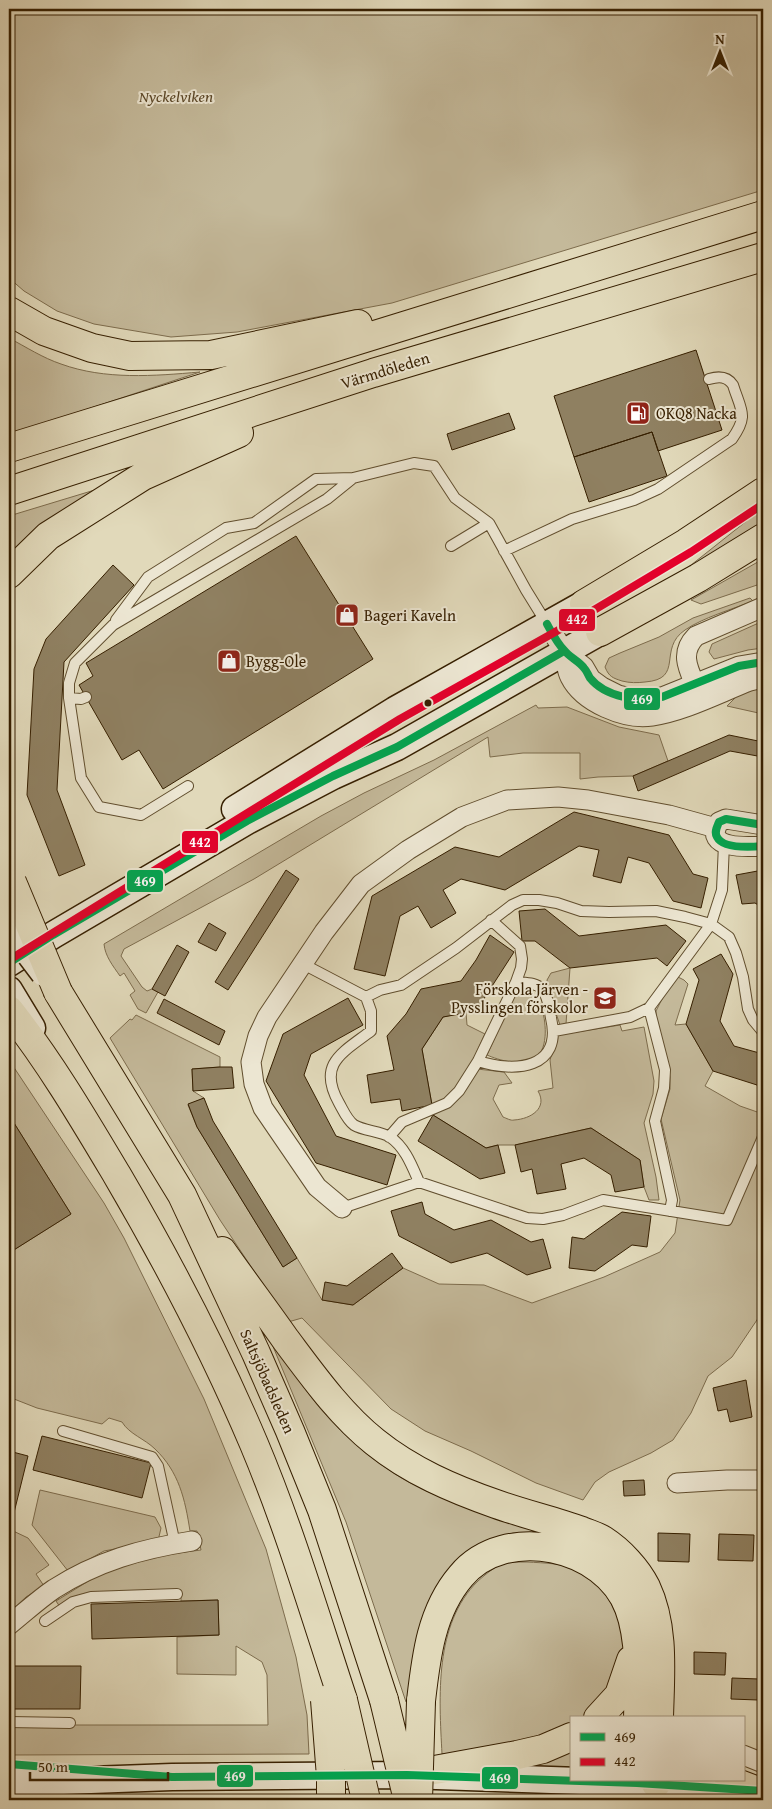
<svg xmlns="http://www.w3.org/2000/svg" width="772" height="1809" font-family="'Gentium Book Plus',serif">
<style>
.green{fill:#c4b99a;stroke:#7d6c4d}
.building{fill:#8f8061;stroke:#361f00}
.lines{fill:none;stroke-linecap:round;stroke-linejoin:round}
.lane-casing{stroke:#614e2e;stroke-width:12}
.street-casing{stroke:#614e2e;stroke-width:21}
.secondary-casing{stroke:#361f00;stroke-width:29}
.highway-casing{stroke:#361f00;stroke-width:30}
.lane{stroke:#ece6d2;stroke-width:10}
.street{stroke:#ece6d2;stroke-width:19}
.secondary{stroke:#ece6d2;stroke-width:26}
.highway{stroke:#e1d9ba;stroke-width:28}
.secondary-bridge-casing{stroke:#361f00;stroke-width:29;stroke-linecap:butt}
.highway-bridge-casing{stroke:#361f00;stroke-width:30;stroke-linecap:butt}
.secondary-bridge{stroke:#ece6d2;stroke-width:26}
.highway-bridge{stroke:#e1d9ba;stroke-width:28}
.bus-1-casing{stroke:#ece6d2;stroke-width:11}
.bus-2-casing{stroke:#ece6d2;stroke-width:11}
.bus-1{stroke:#00a651;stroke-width:8}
.bus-2{stroke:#e4002b;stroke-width:8}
.bus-dot{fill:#361f00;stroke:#ece6d2;stroke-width:2}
.labels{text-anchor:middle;stroke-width:4;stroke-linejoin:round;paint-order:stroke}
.park-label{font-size:16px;font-style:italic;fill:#5a4626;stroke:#ece6d2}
.street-label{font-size:16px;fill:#361f00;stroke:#ece6d2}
.poi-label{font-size:16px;fill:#361f00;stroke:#ece6d2;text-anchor:start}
.line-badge{stroke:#ece6d2;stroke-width:2}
.badge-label{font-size:14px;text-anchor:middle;font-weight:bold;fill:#fff}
</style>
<rect width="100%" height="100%" fill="#e1d9ba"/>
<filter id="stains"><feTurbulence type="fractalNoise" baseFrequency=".004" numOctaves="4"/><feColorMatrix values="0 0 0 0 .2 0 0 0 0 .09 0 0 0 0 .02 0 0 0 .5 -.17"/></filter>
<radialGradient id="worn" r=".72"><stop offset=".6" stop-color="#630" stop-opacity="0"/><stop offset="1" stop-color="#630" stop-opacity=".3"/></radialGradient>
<path class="green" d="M9 9H763V190L392 303 237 332 171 337 94 324 57 311 24 291 9 278Z
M9 338C26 347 43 358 61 364 105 380 154 376 200 372L9 435Z
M98 489 34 530 9 554V516Z
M763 508V524L686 569Z
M763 559V583L701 604 691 600Z
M750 598 753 601C733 609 702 618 685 630 657 649 685 679 645 682 637 683 630 683 622 681 613 678 609 677 605 667L609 658 620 653 659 637 693 618Z
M763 621V648L748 650 714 659 709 652 712 644Z
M755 688H763V714L727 706 740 693Z
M536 705 538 708 567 707 619 727 659 735 668 761 633 776 598 777 580 779V753H523L490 757 488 737 254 879 124 949 121 956 142 987 147 991 152 989 158 992 146 1013 138 1009 130 995 135 991 124 973 120 976C113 966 105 956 104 944L321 816 364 793 434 760Z
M570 968 566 1024 560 1025 549 993 547 980 551 973Z
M674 975 684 980 688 984 675 1025 686 1024 713 1071 705 1086 740 1106 763 1114V1311L732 1357 708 1376 691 1413 673 1440 651 1453 609 1472 595 1482 583 1500 536 1483 471 1451 425 1431 391 1409 302 1318 288 1322 220 1220 110 1038 128 1021 130 1019 132 1020 136 1015 220 1057V1067L192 1069 193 1091 204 1098 188 1105 197 1127 283 1267 297 1258 322 1300 353 1305 403 1268 439 1284 484 1285 532 1303 604 1277 660 1252 675 1233 680 1200 661 1119 670 1089V1077L665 1055 656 1023V1011Z
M516 991 532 992C535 997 539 1001 541 1006 546 1020 549 1047 536 1058 525 1068 498 1060 487 1055Z
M466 1012 467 1025 485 1034C474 1057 459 1098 432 1105L422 1049 443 1017Z
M620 1025 622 1031 644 1027 654 1081 653 1094 644 1123 656 1177 659 1200H649L644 1187 640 1160 591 1128 515 1145H498L486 1148 433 1115C455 1105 464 1089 477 1069L504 1072 512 1083 499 1085 493 1099 503 1117C506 1118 511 1121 514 1120 531 1119 548 1108 538 1091L553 1088 550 1060 558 1035Z
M9 1060 104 1203 124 1238 204 1399 266 1549 296 1657 307 1715 309 1754 9 1755V1725H268L267 1675 262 1662 236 1646V1675L177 1674V1637L219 1635 218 1600 181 1601V1590L91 1595 60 1607 56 1601 103 1572 162 1555 201 1550 197 1531H190C185 1499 179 1472 155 1449 145 1439 129 1434 122 1422L109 1418 102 1424 37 1408 9 1397V1253L71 1214 9 1115Z
M267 1332C284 1357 300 1384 319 1407 346 1439 384 1471 422 1489 464 1509 514 1520 559 1532L513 1533 489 1540 467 1554 413 1703 406 1702 346 1522Z
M40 1490 155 1517 161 1528 158 1541 104 1551 68 1571 32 1525Z
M9 1529 28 1538 49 1565 36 1574 44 1586 26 1597 9 1613Z
M527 1562C544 1563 564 1563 579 1571 610 1587 631 1633 623 1667 620 1676 595 1708 588 1718H571V1731L498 1752 442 1754C439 1697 434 1624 478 1581 486 1574 494 1567 503 1564 510 1562 519 1562 527 1562Z
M571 1747V1768L517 1767Z"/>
<path class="building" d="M696 350 722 430 658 451 652 432 574 457 554 396Z
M509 413 515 429 452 450 447 434Z
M652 432 667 476 589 502 574 457Z
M296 536 373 659 163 789 139 750 122 760 79 685 93 676 86 663Z
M113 565 134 585 64 662 57 790 85 865 59 876 27 795 34 669 46 639Z
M729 735 763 742V757L730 751 638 791 633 776Z
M574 812 669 835 693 874 708 878 701 908 673 901 649 863 628 857 621 883 593 876 599 850 579 846 505 890 461 879 443 890 456 913 431 928 418 906 400 916 385 976 354 969 372 896 455 847 499 857Z
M286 870 299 879 228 990 215 982Z
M763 870V908L755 903 742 904 736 875Z
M545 909 579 936 666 925 686 941 667 966 657 958 570 968 535 941H522L519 911Z
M209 923 226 933 216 951 198 942Z
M490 935 514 952 476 1011 443 1017 422 1049 432 1105 402 1111 400 1099 371 1103 367 1075 394 1070 387 1036 406 1014 421 989 461 981 476 960Z
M177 945 189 952 165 996 152 989Z
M721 954 733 974 720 1021 734 1046 763 1054V1095L757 1085 713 1071 686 1024 699 980 693 969Z
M348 998 363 1025 311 1054 304 1075 336 1136 396 1155 387 1185 316 1163 266 1081 283 1034Z
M164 999 225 1031 219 1045 157 1013Z
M220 1067H232L234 1088 193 1091 192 1069Z
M204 1098 213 1121 297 1258 283 1267 197 1127 188 1104Z
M9 1115 71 1214 9 1253Z
M433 1115 486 1148 498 1145 505 1173 480 1179 418 1141Z
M591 1128 640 1160 644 1187 615 1192 611 1175 584 1158 561 1164 566 1189 537 1194 532 1169 521 1172 515 1145Z
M422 1202 425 1214 454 1230 491 1220 531 1242 543 1239 551 1268 527 1275 487 1253 451 1263 399 1236 391 1211Z
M622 1212 651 1216 647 1247 632 1245 595 1271 569 1268 572 1237 584 1239Z
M392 1253 403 1268 353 1305 322 1300 325 1282 347 1286Z
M746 1380 752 1417 730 1422 727 1409 718 1411 713 1388Z
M42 1436 151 1463 142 1498 33 1470Z
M9 1451 28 1456 10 1529H9Z
M644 1480 645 1495 624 1496 623 1481Z
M658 1533 690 1534 689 1562 658 1561Z
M719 1534 754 1535 753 1561 718 1560Z
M218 1600 219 1635 92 1639 91 1604Z
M694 1652 726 1653 725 1675 694 1674Z
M9 1666H81L80 1709H9Z
M732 1678 759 1679 758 1700 731 1699Z"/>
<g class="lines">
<g class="lane-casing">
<path id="lane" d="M451 546 489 523 526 590 547 624
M504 551 572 519 634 500 658 489 732 439C749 415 741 411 733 385 727 376 719 376 709 379
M116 620 148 577 226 528 254 523 316 479 353 478
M86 697 81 699 69 698V683L75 663 113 625 327 499 353 478 414 463 434 466 455 498 489 523
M69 698 81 778 99 807 141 815 188 786
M303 964 366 997
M649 1008 665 1070 664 1088 655 1121 672 1200 670 1211
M554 1031 630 1017 649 1008 711 924 722 890 724 844
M763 1032 753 1020 748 1009 743 977 736 953 729 937 711 924 685 917 656 911 609 912 581 911 557 903 539 900H523L512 905 456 948 401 985 380 990 366 997 371 1011V1031C342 1053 317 1064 339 1103 343 1110 347 1120 354 1125 364 1131 380 1131 390 1137 405 1147 412 1166 419 1182L527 1218 543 1219 563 1215 603 1200 727 1220 763 1137
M478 1061C515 1073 563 1069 551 1018 549 1008 548 996 542 989 536 982 524 983 516 982
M389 1137 402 1122 447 1103 459 1091 478 1061 516 982 521 968 522 959 520 946 491 920
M342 1208 419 1182
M63 1431 152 1457 158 1466 175 1544
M45 1621 73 1602 91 1597 177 1594
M9 1722 70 1723"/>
</g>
<g class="street-casing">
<path id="street" d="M547 624 564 651 584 667 591 679 602 687 618 695 638 700H651L662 697 739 666 763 662
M564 651C566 659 566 670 570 677 583 703 625 720 652 716 685 711 719 693 750 681L763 678
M699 694C691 673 677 655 696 636L763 607
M763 825 726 819 719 822C702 850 749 847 763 846
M342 1208 317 1187 263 1108 254 1084 251 1062 258 1036 267 1017 324 932 361 884 408 850 462 817 507 800 558 797 588 800 669 815 716 828
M677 1483 727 1480H763
M9 1625C24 1613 38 1600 54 1589 98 1561 141 1549 192 1541
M743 1755 763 1763"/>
</g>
<g class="secondary-casing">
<path id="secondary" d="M235 809 395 710 584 604
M9 963 53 935 247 821 333 776 397 747 600 632
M9 990 32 1028
M9 1783 172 1777 407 1775 637 1783 753 1790"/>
</g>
<g class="highway-casing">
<path id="highway" d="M9 311 44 331 92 348 130 356 211 355 358 324
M9 448 763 215
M9 491 373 373 763 257
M9 574 48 536 143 476 239 433
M584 604 686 543 763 492
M600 632 698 578 763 538
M58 992 182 1195 256 1353 290 1431 322 1510 384 1700
M9 1010C50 1062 83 1118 117 1175 168 1262 215 1352 254 1444 289 1527 315 1615 343 1700
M222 1251C243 1281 265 1310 286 1340 313 1376 340 1414 375 1442 411 1471 453 1489 496 1504 524 1514 554 1521 582 1531 589 1534 597 1536 603 1540 620 1551 637 1569 646 1587 665 1627 660 1675 659 1718
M421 1701C426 1657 431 1611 461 1576 505 1523 606 1545 629 1608 641 1640 639 1684 638 1718
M598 1718 619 1695 631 1660
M407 1775 517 1755 543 1749 571 1737
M729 1780 758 1791
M656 1784V1780"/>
</g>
<use href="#lane" class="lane"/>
<use href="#street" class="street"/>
<use href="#secondary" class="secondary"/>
<use href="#highway" class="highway"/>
<g class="secondary-bridge-casing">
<path id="secondary-bridge" d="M13 932 44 973"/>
</g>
<g class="highway-bridge-casing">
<path id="highway-bridge" d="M12 882 58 992
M325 1700 331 1777V1800
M343 1700 366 1800
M384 1700 408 1800
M418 1800 421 1701"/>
</g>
<use href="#secondary-bridge" class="secondary-bridge"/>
<use href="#highway-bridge" class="highway-bridge"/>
<g class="bus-1-casing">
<path id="bus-1" d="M547 624C552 633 557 643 564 650 569 657 579 661 584 668 587 671 588 675 590 678 605 697 640 703 662 697L739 666 763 662
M763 825 726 819 719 822C717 827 714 832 717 837 723 849 752 847 763 846
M9 963 53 935 247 821 333 776 397 747 564 651
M9 1764 172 1777 407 1775 637 1783 763 1791"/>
</g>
<g class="bus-2-casing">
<path id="bus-2" d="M14 957 400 719 589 613 691 552 763 504"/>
</g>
<use href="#bus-1" class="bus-1"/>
<use href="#bus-2" class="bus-2"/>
</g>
<defs>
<g id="fuel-square" transform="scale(1.25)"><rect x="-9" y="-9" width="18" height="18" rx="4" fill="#8f2418" stroke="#ece6d2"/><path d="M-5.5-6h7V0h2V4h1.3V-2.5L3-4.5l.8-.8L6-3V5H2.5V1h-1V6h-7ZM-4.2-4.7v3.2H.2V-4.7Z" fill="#fff"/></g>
<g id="shop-square" transform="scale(1.25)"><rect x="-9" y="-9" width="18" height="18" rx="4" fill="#8f2418" stroke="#ece6d2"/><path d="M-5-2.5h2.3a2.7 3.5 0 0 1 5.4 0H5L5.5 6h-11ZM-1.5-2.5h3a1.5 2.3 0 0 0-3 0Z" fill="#fff"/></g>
<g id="school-square" transform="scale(1.25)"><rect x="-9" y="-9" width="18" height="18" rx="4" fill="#8f2418" stroke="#ece6d2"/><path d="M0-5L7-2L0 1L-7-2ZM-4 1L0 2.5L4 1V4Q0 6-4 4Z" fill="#fff"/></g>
</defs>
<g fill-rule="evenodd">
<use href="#fuel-square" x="638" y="413"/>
<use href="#shop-square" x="347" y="615"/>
<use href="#shop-square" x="229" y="661"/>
<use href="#school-square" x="605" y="998"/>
</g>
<circle class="bus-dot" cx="428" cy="703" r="4.5"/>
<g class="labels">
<g class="park-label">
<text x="176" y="102">Nyckelviken</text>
</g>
<g class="street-label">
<text transform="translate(385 370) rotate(-17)" y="6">Värmdöleden</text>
<text transform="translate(268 1381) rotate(66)" y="6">Saltsjöbadsleden</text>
</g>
<g class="poi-label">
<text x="656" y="419">OKQ8 Nacka</text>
<text x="364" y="621">Bageri Kaveln</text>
<text x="246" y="667">Bygg-Ole</text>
<text x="588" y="995" text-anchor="end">Förskola Järven -<tspan x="588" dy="18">Pysslingen förskolor</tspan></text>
</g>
</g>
<g class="line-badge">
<rect x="558" y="608" width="38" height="24" rx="5" fill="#e4002b"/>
<rect x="623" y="687" width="38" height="24" rx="5" fill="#00a651"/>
<rect x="181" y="830" width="38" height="24" rx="5" fill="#e4002b"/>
<rect x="126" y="869" width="38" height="24" rx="5" fill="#00a651"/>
<rect x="216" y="1764" width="38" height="24" rx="5" fill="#00a651"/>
<rect x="481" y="1766" width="38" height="24" rx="5" fill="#00a651"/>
</g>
<g class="badge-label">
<text x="577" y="624">442</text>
<text x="642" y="704">469</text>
<text x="200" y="847">442</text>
<text x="145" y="886">469</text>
<text x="235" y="1781">469</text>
<text x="500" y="1783">469</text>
</g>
<rect width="772" height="1809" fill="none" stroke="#e1d9ba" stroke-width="30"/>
<rect x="10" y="10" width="752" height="1789" fill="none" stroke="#361f00" stroke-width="2.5"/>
<rect x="15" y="15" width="742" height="1779" fill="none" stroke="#361f00"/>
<rect x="570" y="1716" width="175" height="65" fill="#ece6d2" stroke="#a3967e"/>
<rect x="580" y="1733" width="25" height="8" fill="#00a651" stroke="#a3967e"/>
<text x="614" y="1742" font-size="15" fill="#361f00">469</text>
<rect x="580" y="1758" width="25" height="8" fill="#e4002b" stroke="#a3967e"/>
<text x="614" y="1766" font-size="15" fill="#361f00">442</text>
<g transform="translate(720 52)" stroke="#ece6d2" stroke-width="4" paint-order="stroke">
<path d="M0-4L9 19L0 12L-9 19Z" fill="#361f00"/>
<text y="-8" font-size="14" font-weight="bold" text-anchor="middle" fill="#361f00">N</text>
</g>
<path d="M30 1772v8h138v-8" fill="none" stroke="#361f00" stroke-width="2.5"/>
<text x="38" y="1772" font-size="15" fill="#361f00" stroke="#ece6d2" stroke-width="4" paint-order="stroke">50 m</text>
<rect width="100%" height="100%" filter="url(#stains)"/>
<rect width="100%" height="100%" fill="url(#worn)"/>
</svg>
